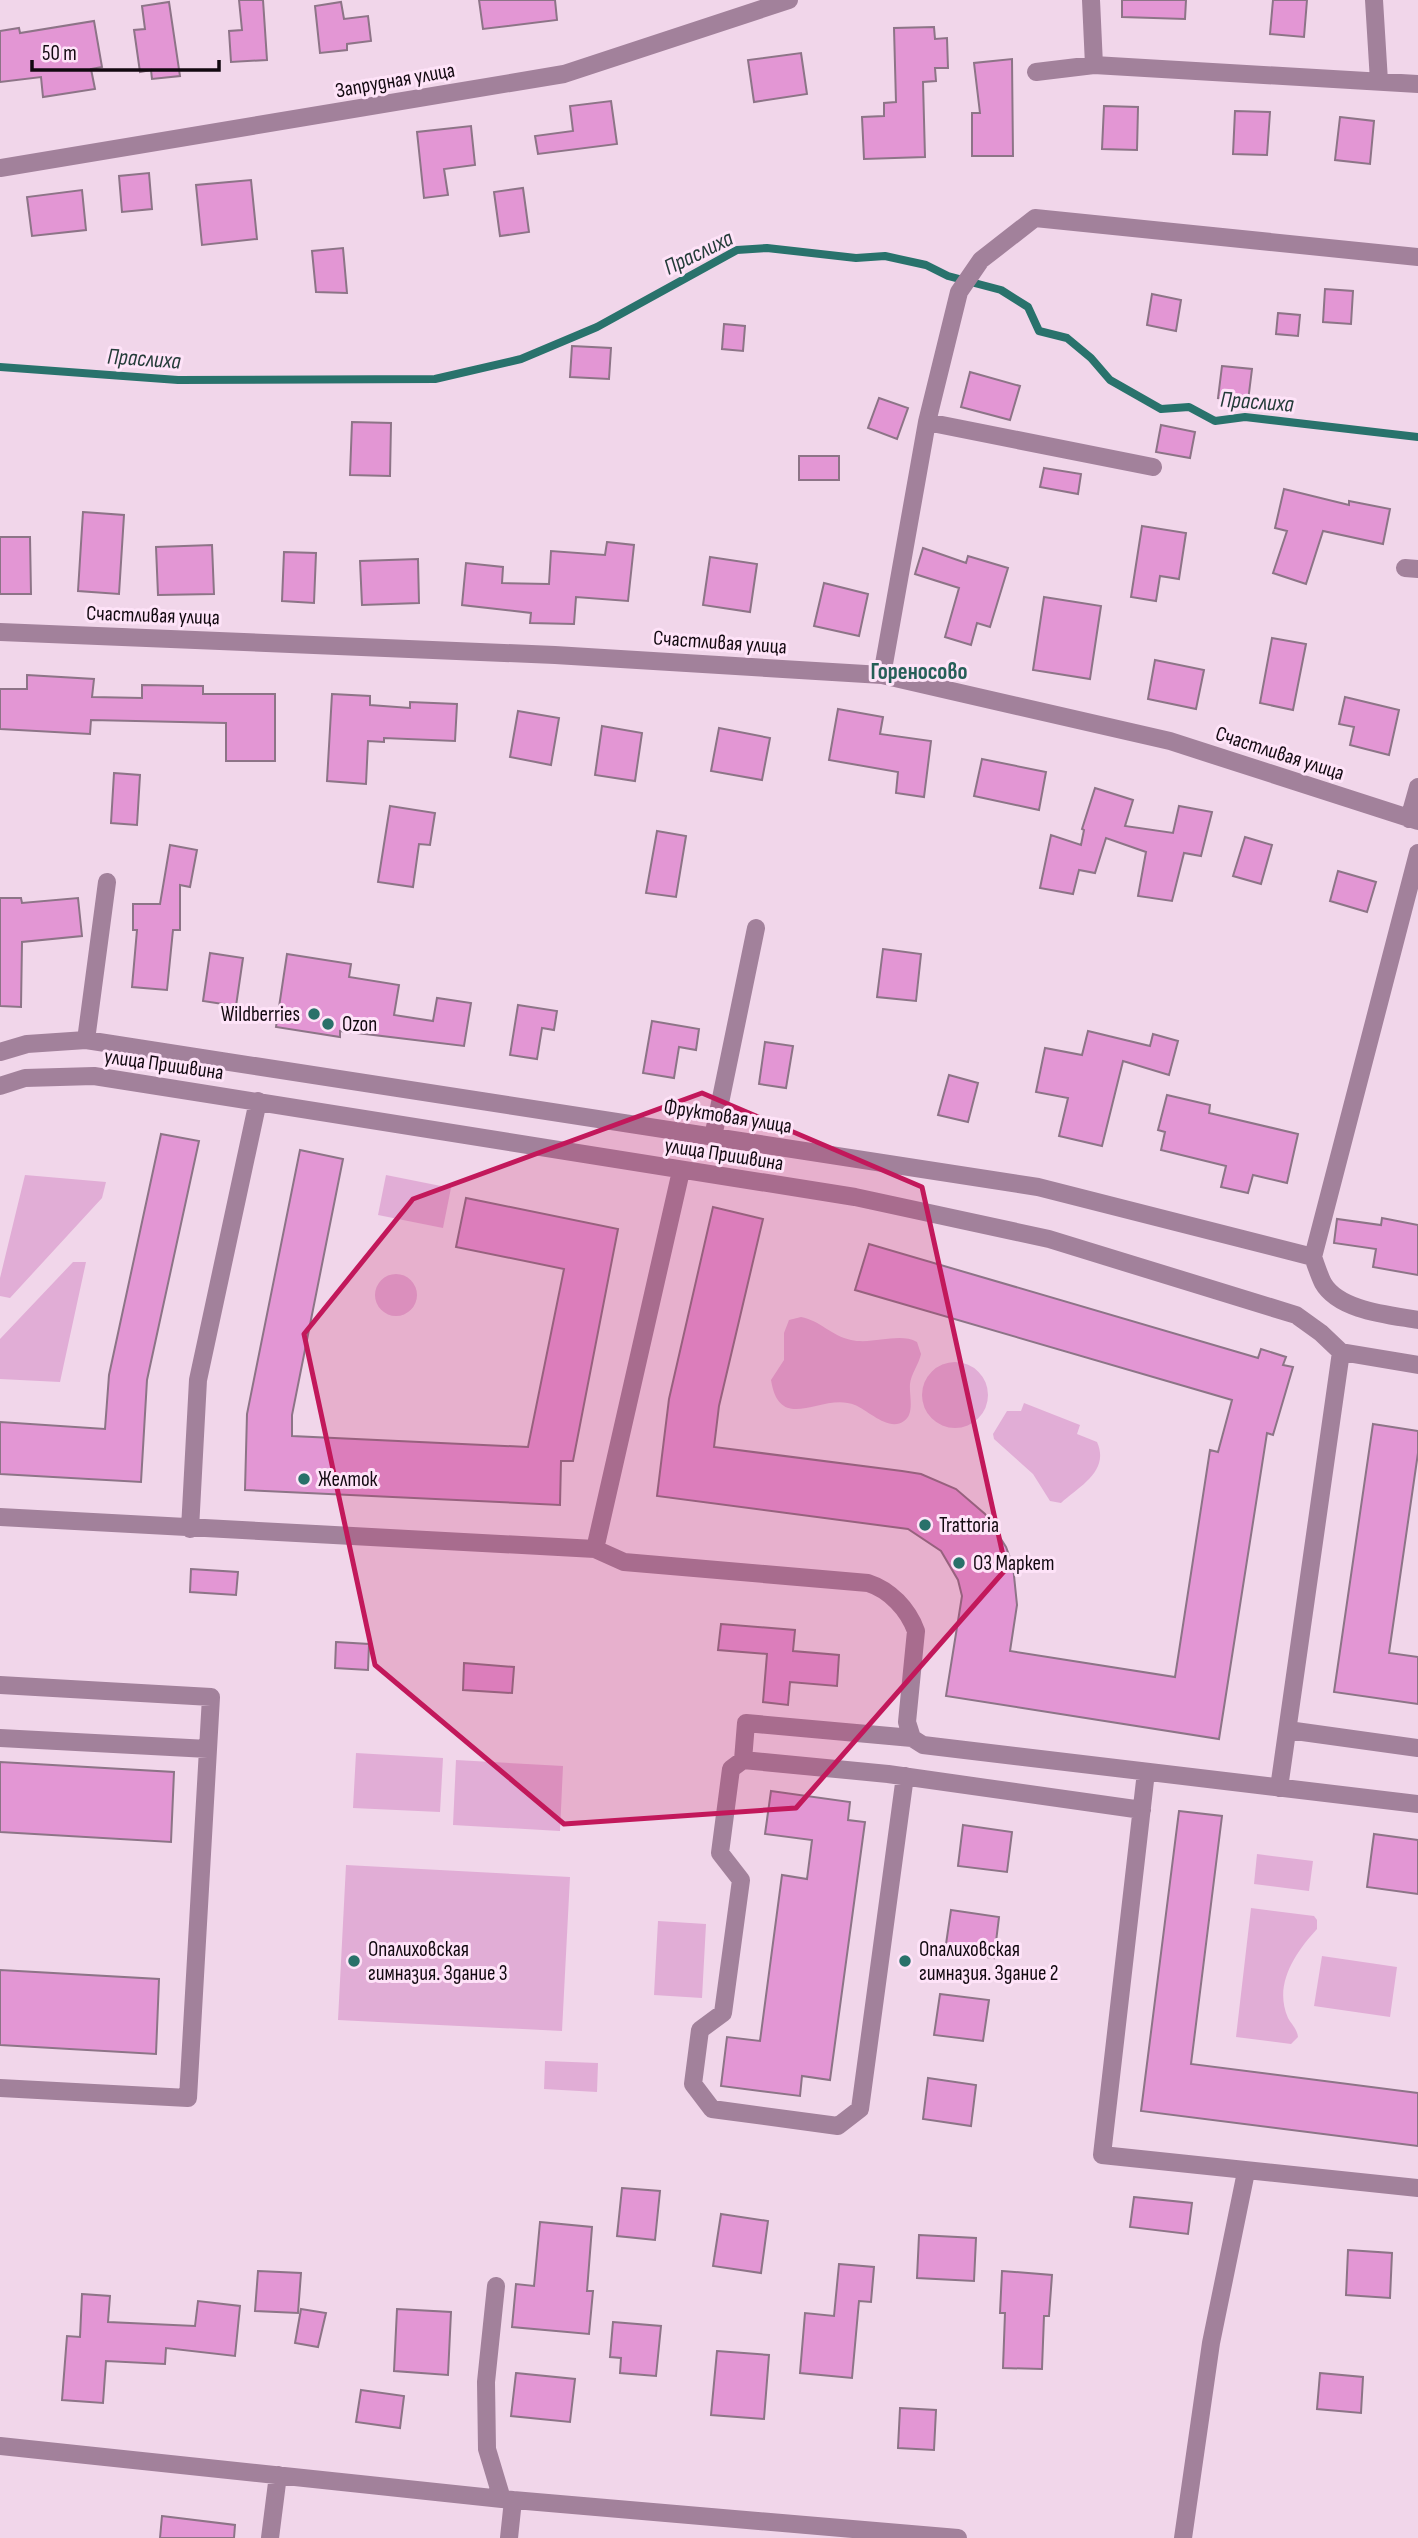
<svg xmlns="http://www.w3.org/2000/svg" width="1418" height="2538" font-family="'Sofia Sans Condensed',sans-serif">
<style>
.green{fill:#e1add6}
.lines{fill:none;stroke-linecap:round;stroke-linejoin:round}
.stream{stroke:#29726c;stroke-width:8}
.building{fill:#e396d4;stroke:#8d7487;stroke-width:2}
.minor{stroke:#a2819b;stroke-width:18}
.marked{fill:#c2185b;fill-opacity:0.2;stroke:#c2185b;stroke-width:5;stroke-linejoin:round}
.poi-dot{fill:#29716a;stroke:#fee3f8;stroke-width:2.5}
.labels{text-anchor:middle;stroke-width:6;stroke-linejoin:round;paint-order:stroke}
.street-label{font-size:21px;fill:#120910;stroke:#fee3f8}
.poi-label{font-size:21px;fill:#120910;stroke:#fee3f8;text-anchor:start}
.water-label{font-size:23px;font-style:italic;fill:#243c39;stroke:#fee3f8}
.neighbourhood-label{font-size:23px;font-weight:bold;fill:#265f58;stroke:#fee3f8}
</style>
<rect width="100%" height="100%" fill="#f1d6ea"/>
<path class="green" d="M25 1175 106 1182 102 1198 10 1298 0 1296V1278Z
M386 1175 451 1188 443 1228 378 1215Z
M73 1262H86L60 1382 0 1379V1339Z
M375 1295a21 21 0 1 1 42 0a21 21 0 1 1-42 0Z
M801 1317C819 1320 832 1336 851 1340 873 1345 899 1332 917 1342L921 1354C919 1364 911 1374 910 1384 909 1395 915 1414 904 1421 889 1432 869 1411 855 1405 822 1391 780 1436 771 1380L784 1360V1333L789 1320Z
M922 1395a33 33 0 1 1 66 0a33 33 0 1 1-66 0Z
M1024 1403 1080 1425 1077 1434 1097 1442C1110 1471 1080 1486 1061 1503L1050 1501 1033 1474 994 1439 993 1434 1007 1411H1021Z
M356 1753 443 1758 440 1812 353 1808Z
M456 1760 563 1766 560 1831 453 1825Z
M1257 1854 1313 1861 1309 1891 1254 1884Z
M346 1865 570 1877 562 2031 338 2020Z
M1251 1908 1314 1916 1317 1920V1929C1296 1952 1273 1984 1288 2018 1292 2025 1297 2029 1298 2037L1291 2044 1236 2037Z
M658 1921 706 1924 702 1998 654 1995Z
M1322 1956 1397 1967 1390 2017 1314 2006Z
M545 2061 598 2063 597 2092 544 2089Z"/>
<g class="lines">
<path class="stream" d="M0 367 178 380 435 379 521 359 597 327 737 250 767 248 856 258 885 256 926 265 948 276 1001 290 1028 307 1039 331 1067 338 1091 358 1110 380 1161 409 1189 407 1215 421 1245 417 1418 437"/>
</g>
<path class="building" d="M239 0H263L267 60 231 62 229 31 242 30Z
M479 0H555L557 20 483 29Z
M1122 0H1186L1185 19 1122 17Z
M1273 0H1307L1304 37 1270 34Z
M169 2 180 76 152 79 151 70 140 72 134 30 145 29 142 6Z
M341 2 344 19 368 16 371 41 347 44V50L320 53 315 6Z
M94 21 102 67 91 69 95 89 43 97 41 77 0 82V31L19 28 20 33Z
M934 27 935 39 947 38 948 68H935L936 81 923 82 925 157 864 159 862 117 884 116V103L896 102 894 28Z
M801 53 807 94 754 102 748 60Z
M1012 59 1013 156H972V113H980L974 63Z
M611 101 617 144 538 154 535 136 573 131 570 106Z
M1104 106 1138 107 1137 150 1102 149Z
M1235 111 1270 112 1267 155 1233 154Z
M1340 117 1374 121 1370 164 1335 160Z
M471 126 475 165 444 169 448 195 424 198 417 132Z
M149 173 152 209 122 212 119 176Z
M251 180 257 239 202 245 196 185Z
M523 188 529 232 500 236 494 192Z
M82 190 86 230 32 236 27 197Z
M343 248 347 293 316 292 312 251Z
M1325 289 1353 291 1351 324 1323 322Z
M1152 294 1181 300 1176 331 1147 325Z
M1278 313 1300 315 1298 336 1276 334Z
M724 324 745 326 743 351 722 349Z
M572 346 611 348 609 379 570 377Z
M1222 366 1252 369 1248 401 1218 398Z
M970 372 1020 386 1010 420 961 407Z
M879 398 908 408 897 439 868 428Z
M352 422 391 423 390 476 350 475Z
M1161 425 1195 432 1190 458 1156 452Z
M799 456H839V480H799Z
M1044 468 1081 474 1078 494 1040 487Z
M1284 489 1349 505V501L1390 509 1383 544 1323 531 1306 584 1273 573 1287 531 1275 528Z
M83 512 124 515 119 594 78 591Z
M1142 526 1186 533 1179 579 1160 576 1156 601 1131 597Z
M0 537H30L31 594H0Z
M607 542 634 545 628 601 576 597 574 624 530 623 531 613 462 605 466 563 503 567 502 583 549 584 551 551 605 555Z
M212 545 214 594 158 595 156 547Z
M923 548 966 563 968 556 1008 568 990 627 977 623 971 645 945 637 959 588 915 574Z
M284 552 316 553 314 603 282 601Z
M710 557 757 564 750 612 703 605Z
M418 559 419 603 362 605 360 561Z
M824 583 868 594 859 636 814 626Z
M1044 597 1101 606 1090 679 1033 670Z
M1272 638 1306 644 1293 710 1260 703Z
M1155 660 1204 670 1196 709 1148 699Z
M27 675 94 679 92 697 142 698V685L203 686V694H275V761H226V723L91 720 90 734 0 729V689H27Z
M332 694 370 696V705L410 708V702L457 704 455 741 384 738V742L368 741 366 784 327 781Z
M1345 697 1399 710 1389 755 1350 745 1354 727 1339 724Z
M838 709 883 717 880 734 931 741 924 797 896 793 898 772 829 760Z
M518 711 559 718 551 765 510 757Z
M602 726 642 733 635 781 595 775Z
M719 728 770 738 762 780 711 771Z
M982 759 1046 772 1039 810 974 796Z
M114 773 140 775 137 825 111 823Z
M1095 788 1133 800 1125 826 1173 833 1179 806 1212 812 1201 856 1184 853 1172 901 1138 896 1146 852 1106 838 1095 873 1079 870 1073 894 1040 888 1051 835 1081 845 1084 830 1082 829Z
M390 806 435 813 430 845 419 844 413 887 378 882Z
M657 831 686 836 676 897 646 893Z
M1245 837 1272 845 1261 884 1233 876Z
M170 845 197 850 190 887 180 885V930H173L167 990 132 987 137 930H133V904H160Z
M1338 871 1376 882 1367 912 1330 901Z
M0 898H21L22 903 78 898 82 936 22 942 21 1007 0 1006Z
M883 949 921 954 916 1001 877 997Z
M210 953 243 958 236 1006 203 1001Z
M287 954 351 964 349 977 399 985 394 1015 433 1021 437 998 471 1003 464 1046 340 1031V1037L276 1027Z
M518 1005 557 1011 554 1030 542 1028 537 1059 510 1055Z
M652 1021 699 1029 696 1050 679 1047 674 1078 643 1073Z
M1088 1031 1150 1046 1153 1034 1178 1041 1169 1075 1123 1061 1102 1146 1059 1136 1068 1098 1036 1092 1045 1048 1082 1055Z
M765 1042 793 1046 786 1088 759 1084Z
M949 1075 978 1083 968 1122 938 1115Z
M1167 1095 1210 1105 1209 1113 1298 1134 1287 1183 1253 1175 1248 1193 1221 1187 1226 1166 1161 1150 1165 1132 1158 1130Z
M161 1134 199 1141 147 1380 141 1482 0 1474V1422L105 1429 109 1375Z
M300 1150 343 1159 292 1415V1436L528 1447 564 1269 456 1247 466 1198 618 1229 573 1461H561L560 1505 245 1490 247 1414Z
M713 1207 763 1219 719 1406 714 1447 902 1471 921 1474 956 1489 985 1514 1006 1547 1013 1566 1017 1605 1010 1651 1175 1677 1210 1450 1218 1452 1232 1400 855 1290 869 1244 1258 1358 1261 1349 1286 1357 1283 1365 1293 1367 1273 1435 1267 1433 1219 1739 946 1696 962 1596 958 1580 941 1551 908 1529 657 1496 669 1399Z
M1382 1218 1418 1225V1275L1373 1267 1376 1249 1334 1243 1337 1219 1381 1225Z
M1373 1424 1418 1431V1453L1389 1653 1418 1657V1704L1334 1692Z
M191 1569 238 1572 236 1595 190 1592Z
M721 1624 795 1630 793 1651 839 1655 837 1686 790 1682 788 1705 763 1702 767 1654 718 1650Z
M336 1642 369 1644 368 1670 335 1668Z
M464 1663 514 1667 512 1693 463 1690Z
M0 1762 174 1772 171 1842 0 1832Z
M771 1791 850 1802 848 1820 865 1822 830 2080 802 2076 800 2096 721 2086 727 2037 760 2041 782 1875 807 1879 812 1840 765 1834Z
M1179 1811 1222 1816 1191 2064 1418 2093V2146L1141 2111Z
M963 1825 1012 1832 1007 1872 958 1866Z
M1374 1834 1418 1840V1894L1367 1887Z
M951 1910 999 1917 994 1958 945 1951Z
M0 1970 159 1979 156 2054 0 2045Z
M940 1994 989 2000 983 2041 934 2035Z
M928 2078 976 2085 971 2126 923 2119Z
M622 2188 660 2191 655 2240 617 2236Z
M1134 2197 1192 2203 1188 2234 1130 2227Z
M721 2214 768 2221 761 2273 713 2266Z
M540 2222 592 2227 587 2291H593L589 2334 512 2327 516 2284 534 2286Z
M919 2235 976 2238 974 2281 917 2278Z
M1348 2250 1392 2253 1390 2298 1346 2295Z
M839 2264 874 2267 871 2302 859 2301 852 2378 800 2373 805 2313 834 2316Z
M258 2271 301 2273 298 2313 255 2311Z
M1002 2271 1052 2275 1049 2316H1044L1042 2369 1003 2368 1005 2313H1000Z
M82 2294 110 2296 108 2322 195 2326 198 2301 240 2306 235 2356 166 2348 165 2364 106 2361 103 2403 62 2400 67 2336 80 2337Z
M301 2309 326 2313 318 2347 295 2343Z
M397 2309 451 2312 448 2375 394 2371Z
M613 2322 661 2326 656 2376 620 2373 621 2358 610 2357Z
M717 2351 769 2355 764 2419 711 2415Z
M516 2373 575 2379 570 2422 511 2416Z
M1320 2373 1363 2377 1361 2413 1317 2409Z
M361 2390 404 2396 400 2428 356 2422Z
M900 2408 936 2410 934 2450 898 2448Z
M162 2516 235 2525 234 2538H160Z"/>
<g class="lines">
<path class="minor" d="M1091 0 1094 65
M1374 0 1379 81
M1036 72 1094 65 1418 84
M0 168 564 74 789 0
M927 422 1153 467
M1405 568 1418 569
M0 632 555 655 882 675 1170 741 1418 821
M882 675 927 422 959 292 981 260 1035 218 1418 257
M1409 819 1418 787
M86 1040 107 882
M0 1052 27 1044 86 1040 1038 1187 1313 1257C1316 1265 1319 1275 1323 1283 1339 1311 1390 1315 1418 1320
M0 1086 25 1078 94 1076 855 1197 1049 1239 1296 1315 1321 1333 1341 1352 1418 1365
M713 1137 756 928
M681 1171 595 1549 624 1562 868 1583C890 1590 908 1609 916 1631L907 1722 912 1738 923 1745 1418 1804
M1313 1257 1418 853
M0 1517 595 1549
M190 1529 198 1380 258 1101
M0 1685 211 1697 188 2098 0 2088
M1288 1730 1418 1748
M0 1738 208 1749
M912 1738 746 1723 743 1760 888 1774 1142 1810
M743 1760 731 1769 720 1853 741 1880 723 2013 700 2030 693 2084 712 2109 838 2126 860 2109 905 1776
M1146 1772 1102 2155 1418 2188
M1279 1788 1341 1352
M496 2286 486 2382 487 2449 502 2499
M0 2446 502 2499 958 2538
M270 2538 278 2475
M509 2538 513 2500
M1183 2538 1211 2343 1246 2172"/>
</g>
<path class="marked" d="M702 1093 922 1187 1006 1569 796 1808 564 1824 375 1665 304 1334 413 1199Z"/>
<g class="poi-dot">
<circle cx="314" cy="1014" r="7"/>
<circle cx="328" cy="1024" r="7"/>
<circle cx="304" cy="1479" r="7"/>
<circle cx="925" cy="1525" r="7"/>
<circle cx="959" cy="1563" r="7"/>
<circle cx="354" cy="1961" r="7"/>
<circle cx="905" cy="1961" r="7"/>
</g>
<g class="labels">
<g class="street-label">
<text transform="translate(395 80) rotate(-10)" y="7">Запрудная улица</text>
<text transform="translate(153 615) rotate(2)" y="7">Счастливая улица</text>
<text transform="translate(720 642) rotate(4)" y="7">Счастливая улица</text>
<text transform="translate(1280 753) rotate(18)" y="7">Счастливая улица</text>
<text transform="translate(164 1064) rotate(8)" y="7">улица Пришвина</text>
<text transform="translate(728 1116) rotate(9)" y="7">Фруктовая улица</text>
<text transform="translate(724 1154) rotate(9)" y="7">улица Пришвина</text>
</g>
<g class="poi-label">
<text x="300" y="1021" text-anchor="end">Wildberries</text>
<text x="342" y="1031">Ozon</text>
<text x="318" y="1486">Желток</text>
<text x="939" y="1532">Trattoria</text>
<text x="973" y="1570">О3 Маркет</text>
<text x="368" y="1956">Опалиховская<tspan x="368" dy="24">гимназия. Здание 3</tspan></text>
<text x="919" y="1956">Опалиховская<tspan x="919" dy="24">гимназия. Здание 2</tspan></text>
</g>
<g class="water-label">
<text transform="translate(698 252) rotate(-26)" y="8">Праслиха</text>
<text transform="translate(144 358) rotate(4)" y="8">Праслиха</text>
<text transform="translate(1257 401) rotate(4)" y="8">Праслиха</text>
</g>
<g class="neighbourhood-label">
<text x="919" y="679">Гореносово</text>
</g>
</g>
<path d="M32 60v10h187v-10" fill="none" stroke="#120910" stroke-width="3.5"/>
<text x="42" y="60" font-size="21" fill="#120910" stroke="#fee3f8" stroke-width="5" paint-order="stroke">50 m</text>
</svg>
